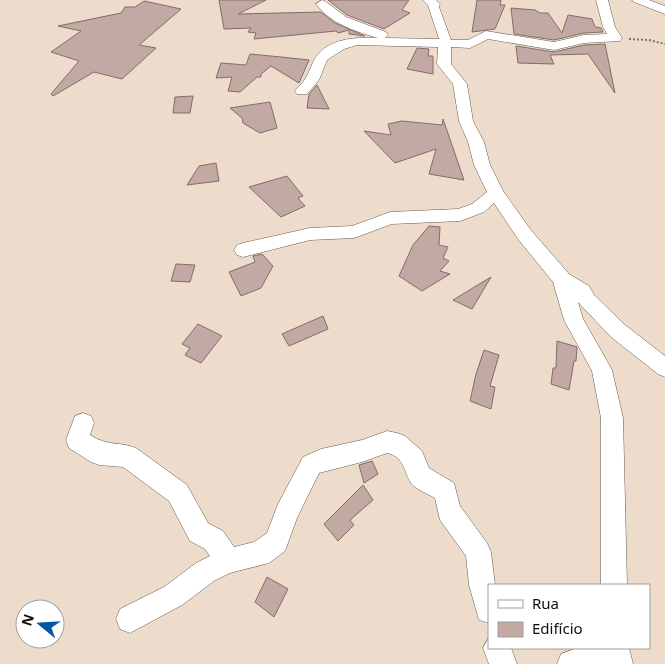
<svg xmlns="http://www.w3.org/2000/svg" width="665" height="664" font-family="'Noto Sans',sans-serif">
<style>
.building{fill:#c2a9a4;stroke:#836c68}
.lines{fill:none;stroke-linecap:round;stroke-linejoin:round}
.minor-casing{stroke:#68594b;stroke-width:1}
.path{stroke:#7e7368;stroke-width:2;stroke-dasharray:2 2;stroke-linecap:butt}
.minor{fill:#fff;fill-rule:evenodd}
</style>
<rect width="100%" height="100%" fill="#eddccb"/>
<path class="building" d="M219 0H266L238 14 321 12 335 23 365 36 349 34V30L338 33 336 31 254 39 256 33 248 32 251 28 224 29Z
M328 0H409L402 10 410 13 384 29 347 15Z
M477 0H501L500 5H505L495 29 472 32Z
M144 1 181 9 139 45 156 48 122 79 94 72 53 96 51 94 79 61 51 52 81 31 58 26 121 13 125 7H135Z
M511 8 535 10 540 13H548L562 33 568 15 592 19 595 27 601 28 603 32 584 33 554 40 514 34Z
M605 44 615 93 588 54 550 55 554 64 518 63 516 46 554 52 584 45Z
M417 48 429 49 428 56H433V74L407 69Z
M250 54 281 57 309 60 299 83 271 66 261 74V77H257L240 92 228 91 232 77 216 78 221 63 246 65Z
M317 85 329 109 307 108 309 94Z
M193 96 190 113H173L175 97Z
M270 102 277 128 260 133 243 123 242 118 230 108Z
M443 119 464 180 429 174 436 149 395 163 364 131 391 135 388 124 402 121 442 125Z
M216 163 219 181 187 185 199 166Z
M287 176 303 196 298 198 305 206 281 217 249 187Z
M429 226 440 227 439 245 448 247 443 258 449 261 440 271 450 274 422 291 399 276 413 245Z
M262 254 273 266 261 288 241 296 229 272 255 262 253 256Z
M176 264 195 265 190 282 171 281Z
M491 277 472 309 453 300Z
M323 316 328 329 289 346 282 334Z
M198 324 222 336 201 363 185 355 190 348 182 344Z
M557 341 577 347 576 361H574L569 390 551 384 553 368H556Z
M484 350 499 355 490 386 495 387 491 409 470 401 476 374Z
M372 461 378 474 364 483 359 465Z
M363 485 373 500 350 520 354 525 338 541 324 524Z
M267 577 288 589 274 617 255 602Z"/>
<g class="lines">
<g class="minor-casing">
<path id="minor" d="M322 0 326 2 346 17 386 32 388 35 385 38 439 39 428 5 423 0H436L440 4 439 7 451 40H468L486 31 554 42 584 35 607 34 603 27 596 0H608L615 27 622 38 620 41 584 43 554 50 488 39 470 48 451 47V64L467 84 473 121 484 142 490 165 503 191 530 229 569 274 589 286 594 295 625 325 665 356V377L658 374 611 337 578 302 583 319 612 370 623 418 627 585H601V418L592 371 564 320 553 282 518 239 494 203 484 212 460 221 392 224 354 238 310 240 243 257 237 255 234 250 237 245 243 243 310 228 352 226 390 212 458 209 472 204 487 192 474 165 468 142 459 121 453 84 437 64 438 47 357 45 344 49 327 60 319 80 307 94H297L295 91C298 87 303 83 305 79 310 72 311 64 316 57 329 38 357 37 378 38 355 31 331 24 316 4Z
M632 0H649L665 6V14L634 2Z
M83 413 91 416 94 423 90 435C109 447 118 441 136 448L187 485 208 523 223 531 234 547 254 542 267 533 278 504 303 457 321 449 362 440 387 431 397 433 405 436 422 451 429 468 454 483 460 506 487 543 491 552 495 585H489V623L479 620 469 585 466 556 440 520 435 498C428 494 415 489 411 483 404 472 404 456 387 453L362 462 319 473 297 518 285 551 269 563 230 573 214 581 182 605 130 633 120 629 116 619 120 609 164 587 196 563 210 556 205 549 190 541 169 501 123 467 99 465 91 462 69 448 66 440 75 416Z
M489 637V648H511L517 664H489L483 648Z
M577 648H629L633 664H557L561 654Z"/>
</g>
<path class="path" d="M629 39 649 40 665 44"/>
<use href="#minor" class="minor"/>
</g>
<rect x="488" y="584" width="162" height="65" fill="#ffffff" stroke="#a19e9c"/>
<rect x="498" y="600" width="25" height="8" fill="#ffffff" stroke="#a19e9c"/>
<text x="532" y="609" font-size="15" fill="#130d08">Rua</text>
<rect x="498" y="622" width="25" height="15" fill="#c2a9a4" stroke="#a19e9c"/>
<text x="532" y="634" font-size="15" fill="#130d08">Edifício</text>
<g transform="translate(40 624) rotate(288)"><circle r="24" fill="#ffffff" stroke="#a19e9c"/>
<path d="M0-4L9 19L0 12L-9 19Z" fill="#0058a6"/>
<text y="-8" font-size="14" font-weight="bold" text-anchor="middle" fill="#130d08">N</text>
</g>
</svg>
